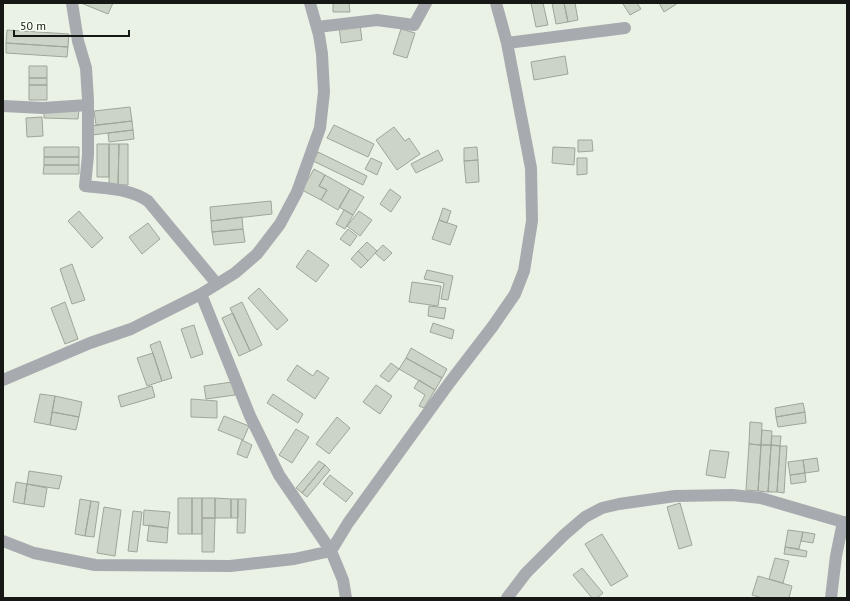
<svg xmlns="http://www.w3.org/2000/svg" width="850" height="601" font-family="'PT Sans',sans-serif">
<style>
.building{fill:#ccd4c8;stroke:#9ea59a}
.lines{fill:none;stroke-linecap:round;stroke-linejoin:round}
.street{stroke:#a7abaf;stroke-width:12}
</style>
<rect width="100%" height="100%" fill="#eaf1e5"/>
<path class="building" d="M81 3H113L108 14Z
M333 3H349L350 12H333Z
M531 3H543L548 25 536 27Z
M552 3H564L568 22 556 24Z
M564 3H575L578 20 568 22Z
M625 3H637L641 9 630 15 623 4Z
M659 3H678L664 12Z
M360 25 362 40 341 43 339 27Z
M401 29 415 33 407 58 393 54Z
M7 30 69 34 68 47 6 43Z
M6 43 68 47 67 57 6 53Z
M565 56 568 74 534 80 531 62Z
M29 66H47V78H29Z
M29 78H47V85H29Z
M29 85H47V100H29Z
M130 107 132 121 96 125 94 111Z
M44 109H79L78 119 44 118Z
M42 117 43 136 27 137 26 118Z
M132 121 133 130 92 135 91 126Z
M334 125 374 144 368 157 327 138Z
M394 127 405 141 409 138 420 154 397 170 376 140Z
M133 130 134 139 109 142 108 133Z
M578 140H592L593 151 578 152Z
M97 144H109V177H97Z
M109 144H119L118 185H109Z
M119 144H128V185H118Z
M44 147H79V157H44Z
M477 147 478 160 464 161V148Z
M553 147 575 148 574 165 552 163Z
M438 150 443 160 416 173 411 164Z
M318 152 367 176 363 185 313 161Z
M44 157H79V165H44Z
M371 158 382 163 377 175 365 169Z
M577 158H587V174L577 175Z
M478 160 479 182 466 183 464 161Z
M44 165H79V174H43Z
M314 169 325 175 319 186 327 190 321 200 302 190Z
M325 175 350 189 338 210 321 200 327 190 319 186Z
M350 189 364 197 353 215 339 207Z
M390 189 401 197 391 212 380 204Z
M271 201 272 214 211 221 210 207Z
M443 208 451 211 447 223 439 220Z
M344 210 353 215 345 229 336 224Z
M79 211 103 238 92 248 68 221Z
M359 211 372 220 360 236 347 226Z
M242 217 243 229 212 232 211 221Z
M439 220 457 226 450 245 432 239Z
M148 223 160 239 142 254 129 237Z
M243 229 245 242 214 245 212 232Z
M348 229 357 236 350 246 340 239Z
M367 242 377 251 368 261 358 251Z
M383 245 392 253 384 261 375 253Z
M308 250 329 265 316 282 296 267Z
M358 251 368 261 361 268 351 259Z
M72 264 85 300 72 304 60 269Z
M427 270 453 276 448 300 441 299 444 283 424 279Z
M412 282 441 286 438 306 409 302Z
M259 288 288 320 277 330 248 298Z
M65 302 78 339 65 344 51 308Z
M242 302 262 345 250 351 230 308Z
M429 306 446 308 444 319 428 316Z
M233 313 250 351 239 356 222 318Z
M433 323 454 330 452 339 430 332Z
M194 325 203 354 191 358 181 329Z
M160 341 172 378 162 381 150 345Z
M411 348 447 369 442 378 406 358Z
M153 353 162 381 147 386 137 358Z
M406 358 442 378 435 390 399 369Z
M391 363 399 369 389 382 380 376Z
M297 365 313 376 317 370 329 378 315 399 287 380Z
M419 380 435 390 424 408 419 406 425 395 414 388Z
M232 382 235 395 206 399 204 386Z
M376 385 392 396 380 414 363 402Z
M152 386 155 397 121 407 118 396Z
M40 394 55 396 50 425 34 422Z
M273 394 303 414 298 423 267 403Z
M55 396 82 402 79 417 52 412Z
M191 399 217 401V418L191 417Z
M803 403 805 412 776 417 775 408Z
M52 412 79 417 76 430 50 425Z
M805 412 806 423 778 427 776 417Z
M224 416 249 426 243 440 218 430Z
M337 417 350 428 329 454 316 444Z
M750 422 762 423 761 445 749 444Z
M296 429 309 437 292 463 279 455Z
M762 430 772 431 771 445H761Z
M772 436H781L780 446 771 445Z
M242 440 252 445 247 458 237 454Z
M749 444 761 445 758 491 746 490Z
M761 445H771L768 492 758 491Z
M771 445 780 446 777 492H768Z
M780 446H787L784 493 777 492Z
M710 450 729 452 725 478 706 475Z
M817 458 819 471 805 473 803 460Z
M803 460 805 473 790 475 788 462Z
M319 461 325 465 302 493 296 488Z
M325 465 330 470 307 497 302 493Z
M29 471 62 476 59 489 27 484Z
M805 473 806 482 791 484 790 475Z
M330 475 353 493 346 502 323 484Z
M16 482 27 484 24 504 13 502Z
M27 484 47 488 44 507 24 504Z
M178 498H192V534H178Z
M192 498H202V534H192Z
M202 498H215V518H202Z
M215 498 231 499V518H215Z
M80 499 91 501 85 536 75 534Z
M231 499H238V518H231Z
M238 499H246L245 533H237Z
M91 501 99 502 94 537 85 536Z
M680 503 692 545 679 549 667 507Z
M104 507 121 510 115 556 97 553Z
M144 510 170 512 168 528 143 525Z
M133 511 142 512 137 552 128 551Z
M202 518H215L214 552H202Z
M149 525 168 528 167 543 147 541Z
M788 530 803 532 799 549 785 547Z
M803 532 815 534 813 543 801 541Z
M602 534 628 576 611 586 585 544Z
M785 547 807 551 806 557 784 554Z
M775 558 789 561 783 583 769 579Z
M582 568 603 593 597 598H592L573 575Z
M758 576 792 586 789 598H762L752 595Z"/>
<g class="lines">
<path class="street" d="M72 3 78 41 86 68 88 100V155L85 186C108 189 129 188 148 201L217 284
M317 27 377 20 414 25 426 3
M507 43 625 28
M3 106 43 108 88 105
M201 294 250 416 279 475 331 551 343 580 346 598
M3 380 90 343 131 329 201 294 235 273 257 254 280 224 297 192 320 128 324 92 322 54 319 35 310 3
M3 541 34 553 95 565 230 566 294 559 331 551 348 523 450 382 493 326 515 294 524 271 532 221 531 168 507 43 496 3
M507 598 526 573 564 535 585 517 602 508 619 504 675 496 732 495 761 498 843 522
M831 598 836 556 843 522H847"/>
</g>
<rect width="850" height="601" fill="none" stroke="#151814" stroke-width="8"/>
<path d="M14 30v6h115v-6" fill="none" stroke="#151814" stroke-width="2"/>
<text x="20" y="30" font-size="12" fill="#151814" stroke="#f7fff3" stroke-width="3" paint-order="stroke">50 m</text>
</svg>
